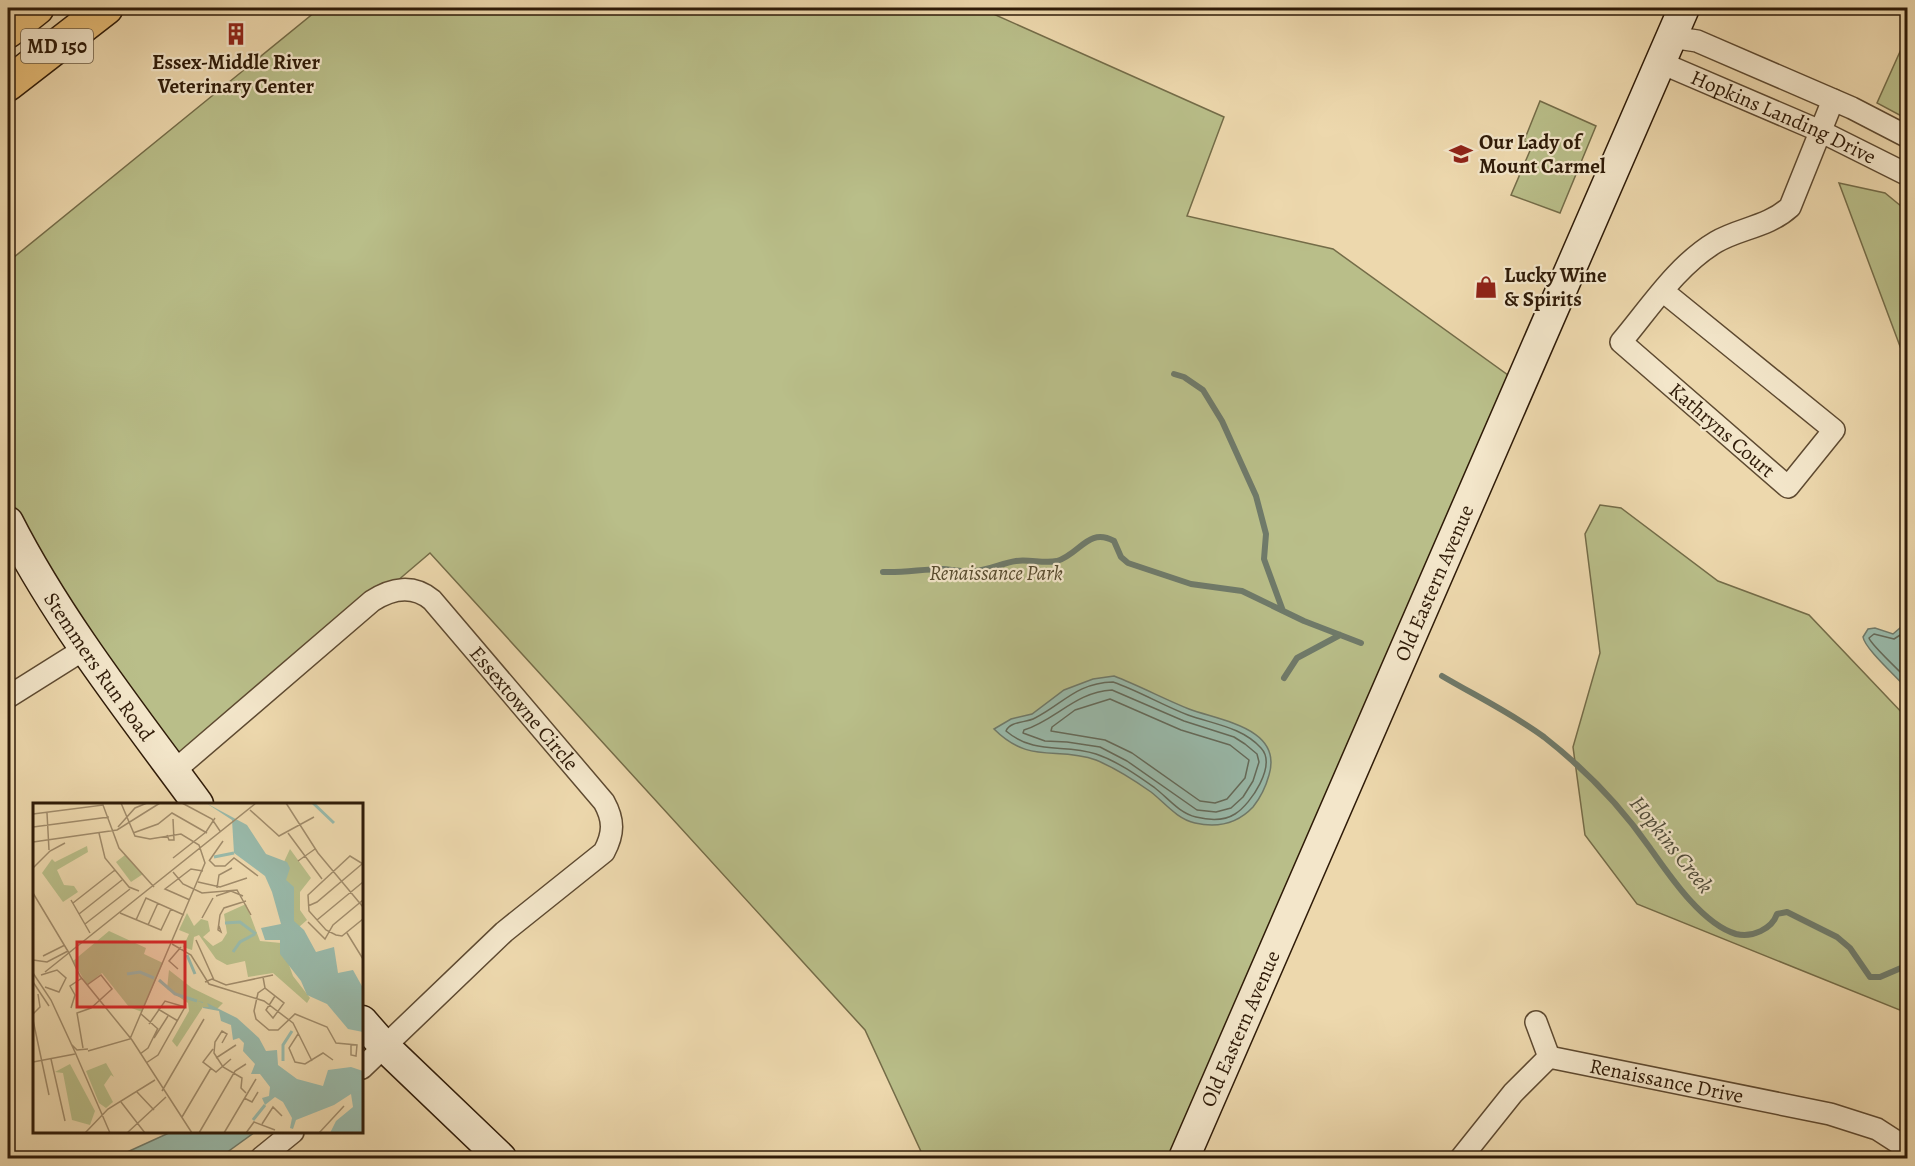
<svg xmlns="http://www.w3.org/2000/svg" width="1915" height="1166" font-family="Alegreya,serif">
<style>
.green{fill:#b9be89;stroke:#746c48;stroke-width:1.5}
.water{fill:#99baab;stroke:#6f7a6a;stroke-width:1.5}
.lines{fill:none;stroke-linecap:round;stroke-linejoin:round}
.shore{stroke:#646a5a;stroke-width:1.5}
.stream{stroke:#6f7a6a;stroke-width:6}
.street-casing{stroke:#5e4a31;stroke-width:24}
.secondary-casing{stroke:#2f1b08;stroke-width:33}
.primary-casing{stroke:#2f1b08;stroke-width:36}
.street{stroke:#f3e6ca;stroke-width:21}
.secondary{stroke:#f3e6ca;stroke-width:30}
.primary{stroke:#e6bc76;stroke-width:33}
.labels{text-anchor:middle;stroke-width:4.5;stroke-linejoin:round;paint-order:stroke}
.shield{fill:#f3e6ca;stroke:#6a5842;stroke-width:1.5}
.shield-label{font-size:20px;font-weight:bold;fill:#2f1b08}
.poi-label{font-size:21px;font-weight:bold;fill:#2f1b08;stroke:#f3e6ca;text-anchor:start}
.street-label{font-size:21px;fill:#2f1b08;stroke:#f3e6ca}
.park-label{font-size:21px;font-style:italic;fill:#584c2f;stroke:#f3e6ca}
.water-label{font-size:22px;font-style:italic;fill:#4f4b39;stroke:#f3e6ca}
.inset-river{fill:none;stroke:#99baab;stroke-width:3}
.inset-road{fill:none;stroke:#a18c6b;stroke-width:1.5}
.view{fill:#d62828;fill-opacity:0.15;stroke:#d62828;stroke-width:3}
.inset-edge{fill:none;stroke:#2f1b08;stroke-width:3}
</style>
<rect width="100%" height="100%" fill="#edd8ad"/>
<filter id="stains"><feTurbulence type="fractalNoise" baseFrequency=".00333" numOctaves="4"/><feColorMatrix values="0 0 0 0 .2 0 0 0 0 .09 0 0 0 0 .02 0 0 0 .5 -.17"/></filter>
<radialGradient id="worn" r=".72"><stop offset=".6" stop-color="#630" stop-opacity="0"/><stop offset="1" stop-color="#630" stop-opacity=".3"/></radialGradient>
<path class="green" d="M320 8H980L1224 117 1187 216 1333 249 1519 383 1184 1158H924L865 1030 430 553 174 771 8 522V262Z
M1907 36V119L1877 103Z
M1540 101 1596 126 1560 213 1511 195 1532 146 1524 141Z
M1839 183 1885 193 1907 211V365Z
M1600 505 1621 508 1718 581 1809 615 1907 718V1013L1637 904 1585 835 1573 747 1600 653 1585 534Z"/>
<path class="water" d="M1907 622V689C1897 677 1865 649 1863 637L1868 629 1875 628 1893 634Z
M1114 676C1140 686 1164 699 1189 709 1221 721 1283 728 1269 775 1266 786 1261 797 1253 807 1237 824 1217 828 1195 823 1177 819 1165 803 1151 792 1134 780 1115 768 1096 760 1056 746 1030 765 994 729L1011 719 1032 714 1064 690 1093 679Z
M171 1132H255L219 1158H114Z"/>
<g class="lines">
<path class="shore" d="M1908 630 1894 639 1874 634 1869 638C1871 645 1900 671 1908 680
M1113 682C1139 691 1162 705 1188 715 1213 724 1242 727 1261 748 1277 765 1251 804 1235 814 1224 821 1208 820 1196 817 1179 813 1168 798 1155 788 1138 776 1117 761 1096 754 1063 743 1036 756 1006 731 1010 721 1026 723 1035 718 1063 704 1076 683 1113 682Z
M1112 690 1184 721 1234 737 1245 744 1257 754 1259 762 1253 781 1243 797 1231 808 1216 812 1197 810 1127 761 1100 747 1067 742 1045 741 1023 733 1024 730C1056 720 1075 692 1112 690Z
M1110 699 1181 730 1230 745 1249 760 1245 778 1227 799 1215 803 1200 801 1132 753 1105 740 1051 731 1052 727 1075 710Z"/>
<path class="stream" d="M1174 374 1184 377 1203 390 1222 421 1256 496 1266 534 1264 559 1283 611
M883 572C904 573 923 569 943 569 954 570 964 572 975 571 990 570 1002 563 1016 561 1029 559 1045 564 1057 561 1080 554 1088 527 1114 541L1121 557 1128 563 1191 584 1242 591 1304 621 1361 643
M1442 676C1476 696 1513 714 1544 737 1585 769 1620 805 1650 848 1669 875 1702 924 1736 934 1752 938 1772 929 1777 914L1787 912 1837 937 1850 948 1870 977H1880L1908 965
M1284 678 1297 658 1340 635"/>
<g class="street-casing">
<g id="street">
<path d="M1671 37 1697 41 1852 108 1908 137"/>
<path id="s1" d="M1659 62 1820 131 1908 175"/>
<path d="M1664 292 1834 430 1788 487 1621 342C1649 309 1677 265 1716 242 1740 228 1768 227 1790 207L1833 100"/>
<path d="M8 697 86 648"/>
<path id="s2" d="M174 771 372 601C392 588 413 584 432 600L604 802C614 820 614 833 604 852L504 932 362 1068"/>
<path d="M1536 1022 1549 1057"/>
<path d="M261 1158 293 1132"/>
<path id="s3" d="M1461 1158 1513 1093 1549 1057 1830 1114 1877 1129 1908 1149"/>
</g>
</g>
<g class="secondary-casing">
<g id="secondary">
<path id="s4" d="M8 522C59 622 132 714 198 804"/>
<path d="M362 1021 384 1046 501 1158"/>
<path id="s5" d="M1184 1158 1684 8"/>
</g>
</g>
<g class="primary-casing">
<path id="primary" d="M8 31 37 8
M8 84 106 8"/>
</g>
<use href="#street" class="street"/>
<use href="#secondary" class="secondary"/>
<use href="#primary" class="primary"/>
</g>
<defs>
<g id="building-bare" transform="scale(1.8)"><path d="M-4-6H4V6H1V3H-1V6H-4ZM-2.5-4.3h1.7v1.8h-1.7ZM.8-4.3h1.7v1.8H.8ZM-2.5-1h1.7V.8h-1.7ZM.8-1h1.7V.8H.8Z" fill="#8f2418" stroke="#f3e6ca" stroke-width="2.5" paint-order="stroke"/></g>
<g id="school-bare" transform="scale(1.8)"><path d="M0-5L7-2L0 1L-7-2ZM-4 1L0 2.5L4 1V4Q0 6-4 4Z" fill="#8f2418" stroke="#f3e6ca" stroke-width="2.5" paint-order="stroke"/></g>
<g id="shop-bare" transform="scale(1.8)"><path d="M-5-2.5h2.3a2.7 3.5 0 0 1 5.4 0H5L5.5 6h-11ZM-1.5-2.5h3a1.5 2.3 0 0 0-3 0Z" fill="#8f2418" stroke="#f3e6ca" stroke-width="2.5" paint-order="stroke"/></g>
</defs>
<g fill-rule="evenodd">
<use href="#building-bare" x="236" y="34"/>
<use href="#school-bare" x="1461" y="154"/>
<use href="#shop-bare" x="1486" y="287"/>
</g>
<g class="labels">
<rect class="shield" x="21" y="29" width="72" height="34" rx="4.5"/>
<g class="shield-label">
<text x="57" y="53">MD 150</text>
</g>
<g class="poi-label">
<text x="236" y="69" text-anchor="middle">Essex-Middle River<tspan x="236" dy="24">Veterinary Center</tspan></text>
<text x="1479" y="149">Our Lady of<tspan x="1479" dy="24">Mount Carmel</tspan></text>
<text x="1504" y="282">Lucky Wine<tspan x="1504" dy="24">&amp; Spirits</tspan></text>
</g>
<g class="street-label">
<text dy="7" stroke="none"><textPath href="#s1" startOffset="136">Hopkins Landing Drive</textPath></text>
<text transform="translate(1722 430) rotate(41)" y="7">Kathryns Court</text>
<text dy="7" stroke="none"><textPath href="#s5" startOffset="627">Old Eastern Avenue</textPath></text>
<text dy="7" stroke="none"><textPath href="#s4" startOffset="171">Stemmers Run Road</textPath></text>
<text dy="7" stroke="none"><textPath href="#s2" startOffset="468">Essextowne Circle</textPath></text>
<text dy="7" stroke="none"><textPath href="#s5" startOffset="141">Old Eastern Avenue</textPath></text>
<text dy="7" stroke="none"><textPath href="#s3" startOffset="254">Renaissance Drive</textPath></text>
</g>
<g class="park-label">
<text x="996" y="580">Renaissance Park</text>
</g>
<g class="water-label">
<text transform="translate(1672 844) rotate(51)" y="8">Hopkins Creek</text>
</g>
</g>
<g transform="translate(33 803)">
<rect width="330" height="330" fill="#edd8ad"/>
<path d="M54 43 55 49 24 67 31 82 41 83 45 89 30 99 9 70 19 56 22 59ZM257 46 278 75 267 89V107L274 117 266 124 260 119 250 61ZM92 52 110 71 98 79 83 59ZM213 101 227 138 248 140 260 173 277 195 274 200 240 170 215 174 212 158 194 162 183 156 166 132 161 134 159 147 150 144 156 131 146 127 154 110 161 123 168 116 175 118 177 128 170 134 180 143 189 138 194 130 191 111ZM76 128 113 145 111 151 130 160 109 209 96 204 69 170 54 182 40 158ZM136 167 159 185 190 200 183 207 170 204 144 244 139 238 156 208 155 200 134 186ZM73 260 81 274 78 272 71 282 80 299 73 305 66 300 53 268ZM37 261 62 308 57 322 39 317 30 270 22 269Z" fill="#b9be89"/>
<path d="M173 0 214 22 233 51 254 59 257 65 253 77 261 84V118L271 127 283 149 301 144 305 170 320 167 330 185V229L315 226 294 201 274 192 268 178 247 151V137H232L228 125 248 121 239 89 232 73 201 50 199 17ZM164 198 170 199V204H176L174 200 204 215 226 235 233 248 244 247 245 262 264 276 290 283 295 267 318 264 330 268V329L297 330 303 318 320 304 318 291 301 302 263 317 260 326 257 325 259 315 250 299 242 294 232 302 229 295 236 293 237 284 227 271H218L222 261 210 248 211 240 206 235 200 237 198 222 188 218 186 208 170 205V200Z" fill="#99baab"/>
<path class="inset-river" d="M280 0 301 20M181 54 201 50M192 120 207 119 223 131M200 149 207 139 222 131M154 152 162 171M94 171 107 169 121 175M126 177 142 191 164 198M250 258V242L259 228M220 317 232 302"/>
<path class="inset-road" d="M149 0 179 16 187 28M253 0 285 50 330 104M217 7 246 33 281 14M14 10 16 47M0 11 70 2 86 45 121 84M0 24 76 14M85 24 102 5 114 0M66 30 72 55 96 84 106 88M100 30 125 21 139 10 174 30M255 30 289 76M134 32 136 37H141L140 16M0 39 84 27 127 0M140 55 173 29 182 15M176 57 182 63H192L201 55 225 73M176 58 190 38M265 58 282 46M330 61 317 53 275 92 276 108 293 127 303 132 309 133 330 116M0 65 17 48 32 40M140 69 150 81 169 90 204 87 218 112M165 79 187 84 214 75M184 85 186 72 199 65M0 90 36 150M183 93 198 88 210 93M38 97 57 130M157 97 132 86 158 66 170 68M40 100 82 67M275 103 284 99 329 61M87 110 128 127 138 106M46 111 89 77M169 115 180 95M103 117 113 95 151 112M284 117 330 79M275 119 292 136 300 122 330 97M52 121 97 86M115 122 125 100M186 123 188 129 185 127 187 112 191 105 213 98M314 130 330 156M163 137 181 177M139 141 158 152 176 181 231 198 260 220 279 258M36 150 47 173 99 237 159 330M10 153 32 142M0 157 14 159 35 148M145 166 136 158 148 144M12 169 223 0M0 170 18 197 42 249M8 172 24 167 33 175 26 189 12 184M230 174 232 185 251 200 240 215 233 207 242 193M0 179 16 203M172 179 179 176 193 182 240 172M232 185 225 190 221 208 223 216 236 227H245L262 211 294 224 303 240 324 242 323 253 318 252V241M38 205 42 192 37 183 49 175M125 206 145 218M0 211 7 204 5 191M108 211 125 226M0 217 16 292M265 231 256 245 262 259 272 261 290 250 300 257M121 235 135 213M189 240 194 231 189 228 182 239 181 250 190 264 209 275 208 285 213 290M38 241 44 247 55 246M50 245 44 210 58 205 79 186 68 172 54 182M180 246 170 259 183 269 198 256M55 248 97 236 172 60 166 42 148 31 117 36 102 33 88 0M42 249 77 330M107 251 115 245 125 225M183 255 203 242M18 256 32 318M0 259 42 251M113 260 125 252 152 204 132 198 116 221M129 288 171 216M104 289 121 307M211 295 219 299 225 289M88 299 112 330M149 314 178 265M229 321 240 304 249 313M52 330 75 306 122 277M94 330 133 294M166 330 202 268 213 261M191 330 223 276M213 330 221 319 242 327M286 330 311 303"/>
<path class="view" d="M44 139H152V204H44Z"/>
<rect width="330" height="330" class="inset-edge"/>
</g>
<rect width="1915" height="1166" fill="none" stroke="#edd8ad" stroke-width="30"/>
<rect x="9" y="9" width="1897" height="1148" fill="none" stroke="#2f1b08" stroke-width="3"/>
<rect x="15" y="15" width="1885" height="1136" fill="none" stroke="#2f1b08" stroke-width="1.5"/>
<rect width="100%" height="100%" filter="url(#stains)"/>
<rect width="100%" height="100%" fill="url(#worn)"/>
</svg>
